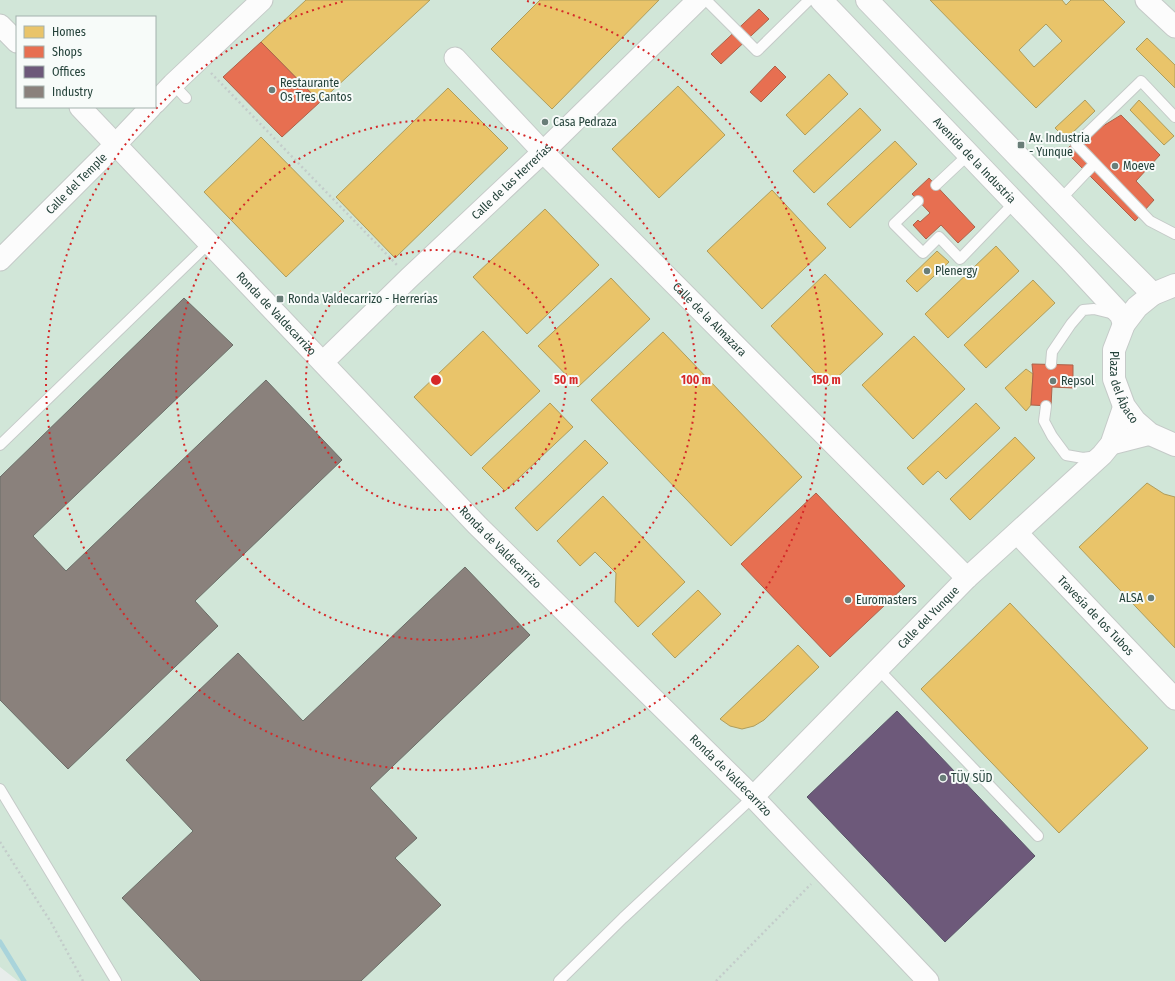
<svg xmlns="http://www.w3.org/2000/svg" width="1175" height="981" font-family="'Fira Sans Condensed',sans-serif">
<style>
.green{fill:#d1e6d8;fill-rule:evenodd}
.homes{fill:#e9c46a;stroke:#ae9d5c;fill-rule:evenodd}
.shops{fill:#e76f51;stroke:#ac624a}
.offices{fill:#6d597a;stroke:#575267}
.industry{fill:#8a817c;stroke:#6b6e68}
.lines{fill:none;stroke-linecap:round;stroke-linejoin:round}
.stream{stroke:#a9d4db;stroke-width:5}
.service-casing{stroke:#c5cac8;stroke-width:12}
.minor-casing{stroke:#c5cac8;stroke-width:23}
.tertiary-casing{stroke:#c5cac8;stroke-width:24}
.path{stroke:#c3ccca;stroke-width:2.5;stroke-dasharray:2 3;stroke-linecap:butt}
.service{stroke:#fcfcfc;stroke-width:10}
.minor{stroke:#fcfcfc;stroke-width:21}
.tertiary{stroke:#fcfcfc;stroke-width:22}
.ring{fill:none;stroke:#d62828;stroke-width:2;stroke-dasharray:2 4}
.poi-dot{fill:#697e78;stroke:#f7fbf9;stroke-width:1.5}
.labels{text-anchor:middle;stroke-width:4;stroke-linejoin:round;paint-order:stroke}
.poi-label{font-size:12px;fill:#24423a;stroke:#f7fbf9;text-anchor:start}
.street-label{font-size:12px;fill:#24423a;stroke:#f7fbf9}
.centre{fill:#d62828;stroke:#f7fbf9;stroke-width:2}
.ring-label{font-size:12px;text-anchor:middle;font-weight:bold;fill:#d62828;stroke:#f7fbf9;stroke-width:4;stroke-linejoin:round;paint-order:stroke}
</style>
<rect width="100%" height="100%" fill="#e8edeb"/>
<path class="green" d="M0 0H1175V981H18L0 967ZM17 17H155V107H17Z"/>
<path class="homes" d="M306 0H430L320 102 261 42Z
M540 0H659L552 109 491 49Z
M930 0H1062L1066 5 1071 0H1103L1125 22 1036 108ZM1046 24 1062 41 1034 67 1019 50Z
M1147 38 1175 65V88L1136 49Z
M829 74 848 94 805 135 786 115Z
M678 86 725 135 659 198 612 149Z
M448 88 508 148 395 258 336 197Z
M1085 100 1095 111 1066 139 1055 128Z
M1139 100 1174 136 1164 145 1130 110Z
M860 108 881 130 814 193 793 171Z
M261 137 344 221 286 277 204 192Z
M895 141 917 164 850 228 827 204Z
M772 190 826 248 762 309 707 251Z
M545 209 599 265 527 334 473 277Z
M996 246 1019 271 948 338 925 314Z
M937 251 949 262 917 292 906 281Z
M825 274 883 334 828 386 771 326Z
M611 278 650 319 578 387 538 346Z
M1033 280 1055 303 986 368 964 345Z
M483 331 540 391 471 456 414 397Z
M663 332 802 477 731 546 591 400Z
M914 336 965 389 913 439 862 385Z
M1026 369 1033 374 1031 405 1026 411 1005 388Z
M550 403 573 427 505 491 482 468Z
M976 403 1000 428 946 479 938 471 923 485 907 468Z
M1015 437 1035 458 970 520 950 499Z
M585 440 608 463 537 531 515 508Z
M1147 483 1164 494 1175 497V648L1079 547Z
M603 496 685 582 638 627 615 602 616 573 595 552 580 566 557 541Z
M698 590 721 614 675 658 652 634Z
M1010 603 1148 748 1059 833 921 689Z
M798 645 819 667 764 720 754 726 742 729 730 726 720 719Z"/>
<path class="shops" d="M759 9 769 19 721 64 711 54Z
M261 42 320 102 282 137 223 77Z
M775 66 786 77 761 102 750 92Z
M1121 115 1160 155 1136 181 1154 200 1135 221 1065 151 1087 130 1092 136 1103 126Z
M929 178 975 227 958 243 941 225 926 239 913 225 918 220 920 222 930 213 912 194Z
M1032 364 1073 365V388L1052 387 1051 406 1031 405 1033 374Z
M816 493 905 586 830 657 741 564Z"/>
<path class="offices" d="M897 711 1035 856 945 942 807 797Z"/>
<path class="industry" d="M184 298 233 345 33 536 66 571 266 380 342 460 195 601 218 626 68 769 0 700V477Z
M465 567 530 635 370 788 417 838 395 858 441 905 361 981H201L122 898 193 831 126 760 238 653 303 721Z"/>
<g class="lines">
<path class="stream" d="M0 942 24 981"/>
<g class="service-casing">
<path id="service" d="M706 0 757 51 809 0
M173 84 186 98
M1175 117 1141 81 1076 144 1150 221 1175 234
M936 185 969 154
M1060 200 1094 164
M918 201 894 224 923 253 939 237 960 259 1015 202
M1051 364 1052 352 1071 324 1083 310 1094 309 1114 314
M1046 406 1044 421 1052 436 1066 455 1083 458 1097 456
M0 445 209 243
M878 669 1038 836
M0 789 116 981
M559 981 623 918 753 797"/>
</g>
<g class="minor-casing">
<g id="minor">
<path d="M1146 0 1175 27"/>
<path d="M0 25 17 42"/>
<path id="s1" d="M455 58 543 152 967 578"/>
<path d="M155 103 173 84 262 0"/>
<path id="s2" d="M80 107 477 525 753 797 928 981"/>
<path id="s3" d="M0 260 116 144 151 107"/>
<path id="s4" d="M323 362 409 278 543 152 698 0"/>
<path d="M1111 444 1150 434"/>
<path id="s5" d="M1017 533 1175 699"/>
<path id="s6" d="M753 797 967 578 1102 455 1111 444 1124 406"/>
</g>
</g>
<g class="tertiary-casing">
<g id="tertiary">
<path id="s7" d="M821 0 1069 259 1121 315 1124 324"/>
<path d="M867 0 1094 235 1153 294"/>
<path id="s8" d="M1175 285 1153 294 1137 307 1124 324 1114 350V379L1124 406 1135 421 1150 434 1175 445"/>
</g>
</g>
<path class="path" d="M211 73 397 265
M0 842 52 924 83 981
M716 981 811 884"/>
<use href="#service" class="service"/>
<use href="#minor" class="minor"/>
<use href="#tertiary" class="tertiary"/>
</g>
<g class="ring">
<circle cx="436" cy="380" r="130"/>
<circle cx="436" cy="380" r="260"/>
<path d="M527 1A390 390 0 1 1 345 1"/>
</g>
<g class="poi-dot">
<circle cx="272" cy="90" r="4"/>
<circle cx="545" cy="122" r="4"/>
<rect x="1017" y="141" width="8" height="8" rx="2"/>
<circle cx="1115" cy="166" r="4"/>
<circle cx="927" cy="271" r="4"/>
<rect x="276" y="295" width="8" height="8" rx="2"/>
<circle cx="1053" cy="381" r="4"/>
<circle cx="1151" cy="598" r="4"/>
<circle cx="848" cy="600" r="4"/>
<circle cx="943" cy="778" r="4"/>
</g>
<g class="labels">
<g class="poi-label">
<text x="280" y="87">Restaurante<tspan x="280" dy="14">Os Tres Cantos</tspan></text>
<text x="553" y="126">Casa Pedraza</text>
<text x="1029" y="142">Av. Industria<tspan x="1029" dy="14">- Yunque</tspan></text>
<text x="1123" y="170">Moeve</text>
<text x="935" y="275">Plenergy</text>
<text x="288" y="303">Ronda Valdecarrizo - Herrerías</text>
<text x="1061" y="385">Repsol</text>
<text x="1143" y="602" text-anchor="end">ALSA</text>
<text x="856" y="604">Euromasters</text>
<text x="951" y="782">TÜV SÜD</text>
</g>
<g class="street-label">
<text dy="4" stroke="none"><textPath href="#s7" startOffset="222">Avenida de la Industria</textPath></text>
<text dy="4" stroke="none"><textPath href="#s4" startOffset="261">Calle de las Herrerías</textPath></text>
<text dy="4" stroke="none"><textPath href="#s3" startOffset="108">Calle del Temple</textPath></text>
<text dy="4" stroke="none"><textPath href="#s2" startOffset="285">Ronda de Valdecarrizo</textPath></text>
<text dy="4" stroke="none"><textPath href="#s1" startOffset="365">Calle de la Almazara</textPath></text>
<text dy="4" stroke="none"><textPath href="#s8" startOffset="133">Plaza del Ábaco</textPath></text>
<text dy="4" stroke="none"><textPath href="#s2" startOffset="609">Ronda de Valdecarrizo</textPath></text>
<text dy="4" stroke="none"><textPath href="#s5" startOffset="114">Travesía de los Tubos</textPath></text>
<text dy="4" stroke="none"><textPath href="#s6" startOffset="251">Calle del Yunque</textPath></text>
<text dy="4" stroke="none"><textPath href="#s2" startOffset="933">Ronda de Valdecarrizo</textPath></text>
</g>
</g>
<circle cx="436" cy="380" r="6" class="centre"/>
<g class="ring-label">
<text x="566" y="384">50 m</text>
<text x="696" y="384">100 m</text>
<text x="826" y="384">150 m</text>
</g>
<rect x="16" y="16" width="140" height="92" fill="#f7fbf9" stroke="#a3b1ad"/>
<rect x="24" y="26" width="20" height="12" fill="#e9c46a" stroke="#a3b1ad"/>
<text x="52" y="36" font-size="12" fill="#24423a">Homes</text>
<rect x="24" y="46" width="20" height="12" fill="#e76f51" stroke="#a3b1ad"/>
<text x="52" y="56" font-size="12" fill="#24423a">Shops</text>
<rect x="24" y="66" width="20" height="12" fill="#6d597a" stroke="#a3b1ad"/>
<text x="52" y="76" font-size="12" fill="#24423a">Offices</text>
<rect x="24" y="86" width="20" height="12" fill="#8a817c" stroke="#a3b1ad"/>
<text x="52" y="96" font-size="12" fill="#24423a">Industry</text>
</svg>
